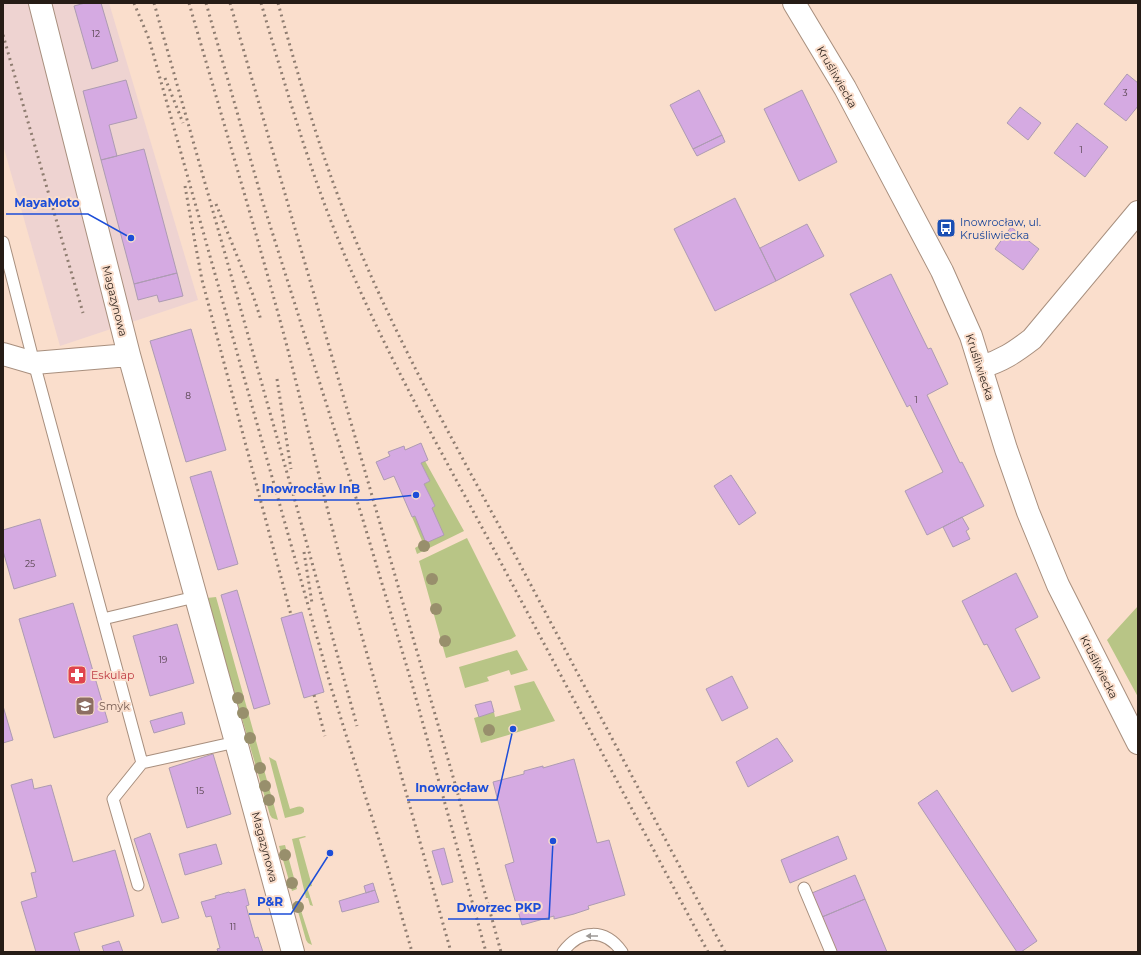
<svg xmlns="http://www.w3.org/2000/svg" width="1141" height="955" font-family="Montserrat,sans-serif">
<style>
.commercial{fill:#eed3d1}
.green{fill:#b8c586}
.building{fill:#d5aae2;stroke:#ad9bb2}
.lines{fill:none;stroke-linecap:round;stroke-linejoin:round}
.lane-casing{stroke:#a88f7e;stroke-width:13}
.street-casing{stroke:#a88f7e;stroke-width:24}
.secondary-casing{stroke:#a88f7e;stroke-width:24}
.lane{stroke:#fff;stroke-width:11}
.street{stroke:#fff;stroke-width:22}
.secondary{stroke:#fff;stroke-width:22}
.rail{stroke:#8f7d71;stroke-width:3;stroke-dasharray:2 4;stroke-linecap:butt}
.tree{fill:#988f6c}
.oneway{fill:#9d9996}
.labels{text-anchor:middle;stroke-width:4;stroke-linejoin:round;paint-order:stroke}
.number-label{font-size:9px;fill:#524049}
.street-label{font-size:11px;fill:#261c16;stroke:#fadecc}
.transit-label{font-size:11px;fill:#164399;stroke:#fadecc;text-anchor:start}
.health-label{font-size:11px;fill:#be3a42;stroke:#fadecc;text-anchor:start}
.education-label{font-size:11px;fill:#785e54;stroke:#fadecc;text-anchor:start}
.leader{fill:none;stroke:#1d4ed8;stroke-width:1.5}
.callout-dot{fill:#1d4ed8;stroke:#fadecc;stroke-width:1.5}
.callout-label{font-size:12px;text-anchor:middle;font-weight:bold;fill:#1d4ed8;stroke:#fadecc;stroke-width:4;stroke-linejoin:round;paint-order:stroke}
</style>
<rect width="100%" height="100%" fill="#fadecc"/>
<path class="commercial" d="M3 3H109L198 300 60 346 3 145Z"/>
<path class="green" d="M425 461 464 531 417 554 415 548 423 543 412 517 415 516 426 542 432 508 435 506 424 484 430 481 421 463Z
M467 538 516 636 511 639 446 658 419 561Z
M216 597 278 820 272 818 270 815 207 598Z
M1138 606V697L1107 640Z
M517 650 528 670 511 675 509 670 487 677 489 681 465 688 459 667Z
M534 681 555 721 481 743 474 718 494 712 495 717 521 710 514 686Z
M269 757 276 761 290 809C295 808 301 804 304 809V812L301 814 285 818Z
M305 836 306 837 299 839 312 886 307 887 313 906 310 905 308 898H306L292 839Z
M285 845 297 889 292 891 279 846Z
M295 901H298L312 945 308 943 306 940Z"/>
<path class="building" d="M85 3H101L118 61 92 69 74 6Z
M1127 74 1138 83V106L1126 121 1104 104Z
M126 80 137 118 109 125 117 156 101 160 83 91Z
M699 90 722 135 693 149 670 105Z
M802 90 837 162 799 181 764 109Z
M1020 107 1041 123 1028 140 1007 123Z
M1077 123 1108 147 1085 177 1054 153Z
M722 135 725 142 697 156 693 149Z
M144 149 177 273 134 284 101 160Z
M735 198 776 281 715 311 674 229Z
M807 224 824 256 776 281 760 248Z
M1011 227 1039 249 1023 270 995 249Z
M177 273 183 296 159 302 157 295 138 300 134 284Z
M891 274 928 349 931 348 948 384 927 395 960 463 962 462 984 506 927 535 905 491 943 472 910 405 907 407 850 294Z
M191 329 226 450 186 462 150 341Z
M421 443 428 460 421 463 430 481 424 484 435 506 432 508 444 535 426 543 415 516 412 517 394 476 384 480 376 462 390 456 388 452 404 446 405 450Z
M211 471 238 564 218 570 190 477Z
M731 475 756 513 739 525 714 486Z
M962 517 969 529 966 531 970 539 953 547 943 527Z
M40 519 56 576 14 589 3 551V530Z
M1016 573 1038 617 1015 629 1040 678 1012 692 987 644 984 645 962 601Z
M237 590 270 704 254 709 221 595Z
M73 603 108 722 54 738 19 619Z
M302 612 324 692 304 698 281 618Z
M177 624 194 683 150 696 133 636Z
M732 676 748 708 722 721 706 689Z
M491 701 494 712 479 717 475 705Z
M3 706 13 740 3 743Z
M182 712 185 724 154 733 150 721Z
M777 738 793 761 748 787 736 762Z
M213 754 231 814 187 828 169 768Z
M574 759 597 843 609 840 625 895 588 906 589 909 574 914 554 919V916L522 925 505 865 514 862 493 782 524 774V771L543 766V768Z
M32 779 34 789 51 785 73 862 115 850 134 916 74 933 80 952H36L21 902 37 897 31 873 36 872 11 785Z
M937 790 1037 941 1021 952H1017L918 803Z
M150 833 179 918 162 923 134 839Z
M838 836 847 859 790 883 781 860Z
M216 844 222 864 185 875 179 854Z
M444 848 453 882 442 885 432 851Z
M855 875 865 899 822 917 812 893Z
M373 883 375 890 366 893 364 886Z
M245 889 249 905 246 906 255 938 258 937 263 952H218L217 949 220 948 211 916 206 917 201 902 216 898 215 896 229 892 230 893Z
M375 890 379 902 342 912 339 901Z
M865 899 887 952H836L822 917Z
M119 941 123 952H104L102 946Z"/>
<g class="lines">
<g class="lane-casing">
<path id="lane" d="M3 242 34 363 142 763 113 799 138 885
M103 619 195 597
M142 763 236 742
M804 888 831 952
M563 952C580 929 605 928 622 952"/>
</g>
<g class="street-casing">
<path id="street" d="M981 367C1002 361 1015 352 1032 339L1138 212"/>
</g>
<g class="secondary-casing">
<path id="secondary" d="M40 3 129 355 236 742 293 952
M794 3 845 88 942 271 971 336 1006 449 1028 512 1058 585 1138 743
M3 354 34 363 129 355"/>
</g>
<use href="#lane" class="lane"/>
<use href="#street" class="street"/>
<use href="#secondary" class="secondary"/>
<path class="rail" d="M134 3 149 39 331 687 387 865 412 952
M154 3 297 508 357 726
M189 3C221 114 254 224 284 335 305 415 323 496 345 576L451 952
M206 3 263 203 363 520 412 684 486 952
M230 3 456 787 501 952
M261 3C284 81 306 159 336 234 379 342 437 444 492 546 564 681 636 817 708 952
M278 3C299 79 321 156 351 229 397 342 457 448 515 555 585 687 655 820 725 952
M3 35 83 313
M165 78 183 123
M185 186 192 226 202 280 291 615
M216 204 253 295 261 320
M277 379 291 469
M304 552 312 603
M314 695 325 736"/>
</g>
<g class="tree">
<circle cx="424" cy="546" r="6"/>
<circle cx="432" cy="579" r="6"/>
<circle cx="436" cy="609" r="6"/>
<circle cx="445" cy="641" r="6"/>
<circle cx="238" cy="698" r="6"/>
<circle cx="243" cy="713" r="6"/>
<circle cx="489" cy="730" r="6"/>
<circle cx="250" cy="738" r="6"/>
<circle cx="260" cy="768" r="6"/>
<circle cx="265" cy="786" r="6"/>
<circle cx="269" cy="800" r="6"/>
<circle cx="285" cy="855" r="6"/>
<circle cx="292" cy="883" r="6"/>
<circle cx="298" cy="907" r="6"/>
</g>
<defs><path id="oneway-solid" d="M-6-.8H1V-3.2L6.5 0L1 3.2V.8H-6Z"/></defs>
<use class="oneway" href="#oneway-solid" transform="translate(592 936) rotate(-180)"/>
<defs>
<g id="bus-square" transform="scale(1)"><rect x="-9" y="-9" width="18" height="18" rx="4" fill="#1a4fb4" stroke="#fadecc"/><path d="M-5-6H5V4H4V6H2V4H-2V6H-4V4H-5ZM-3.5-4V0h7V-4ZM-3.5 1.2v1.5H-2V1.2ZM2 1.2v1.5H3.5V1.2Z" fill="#fff"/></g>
<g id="pharmacy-square" transform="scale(1)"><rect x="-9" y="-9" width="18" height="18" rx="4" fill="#e0444e" stroke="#fadecc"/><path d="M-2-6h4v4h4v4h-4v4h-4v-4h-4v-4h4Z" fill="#fff"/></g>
<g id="school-square" transform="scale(1)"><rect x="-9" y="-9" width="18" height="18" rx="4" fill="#8d6e63" stroke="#fadecc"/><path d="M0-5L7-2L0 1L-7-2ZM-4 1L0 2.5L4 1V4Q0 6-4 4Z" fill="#fff"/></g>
</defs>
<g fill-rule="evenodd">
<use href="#bus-square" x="946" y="228"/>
<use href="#pharmacy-square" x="77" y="675"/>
<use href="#school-square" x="85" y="706"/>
</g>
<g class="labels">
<g class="number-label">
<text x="96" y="37">12</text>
<text x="1125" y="96">3</text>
<text x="1081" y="153">1</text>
<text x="188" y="399">8</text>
<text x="916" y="403">1</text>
<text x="30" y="567">25</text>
<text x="163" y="663">19</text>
<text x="200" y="794">15</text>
<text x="233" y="930">11</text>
</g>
<g class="street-label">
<text transform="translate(837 77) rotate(60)" y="4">Kruśliwiecka</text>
<text transform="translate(115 301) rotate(76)" y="4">Magazynowa</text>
<text transform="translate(980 367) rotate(72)" y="4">Kruśliwiecka</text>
<text transform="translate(1099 667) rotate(63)" y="4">Kruśliwiecka</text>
<text transform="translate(265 847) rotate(75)" y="4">Magazynowa</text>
</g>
<g class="transit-label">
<text x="960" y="226">Inowrocław, ul.<tspan x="960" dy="13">Kruśliwiecka</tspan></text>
</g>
<g class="health-label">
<text x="91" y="679">Eskulap</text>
</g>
<g class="education-label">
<text x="99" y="710">Smyk</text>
</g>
</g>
<path class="leader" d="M131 238L88 214H6M416 495L368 500H254M513 729L497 800H407M330 853L291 914H249M553 841L549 919H448"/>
<g class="callout-dot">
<circle cx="131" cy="238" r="4"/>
<circle cx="416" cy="495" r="4"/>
<circle cx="513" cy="729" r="4"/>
<circle cx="330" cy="853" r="4"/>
<circle cx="553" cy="841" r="4"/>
</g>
<g class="callout-label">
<text x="47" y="207">MayaMoto</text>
<text x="311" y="493">Inowrocław InB</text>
<text x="452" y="792">Inowrocław</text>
<text x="270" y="906">P&amp;R</text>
<text x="499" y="912">Dworzec PKP</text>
</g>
<rect width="1141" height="955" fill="none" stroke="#261c16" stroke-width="8"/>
</svg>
